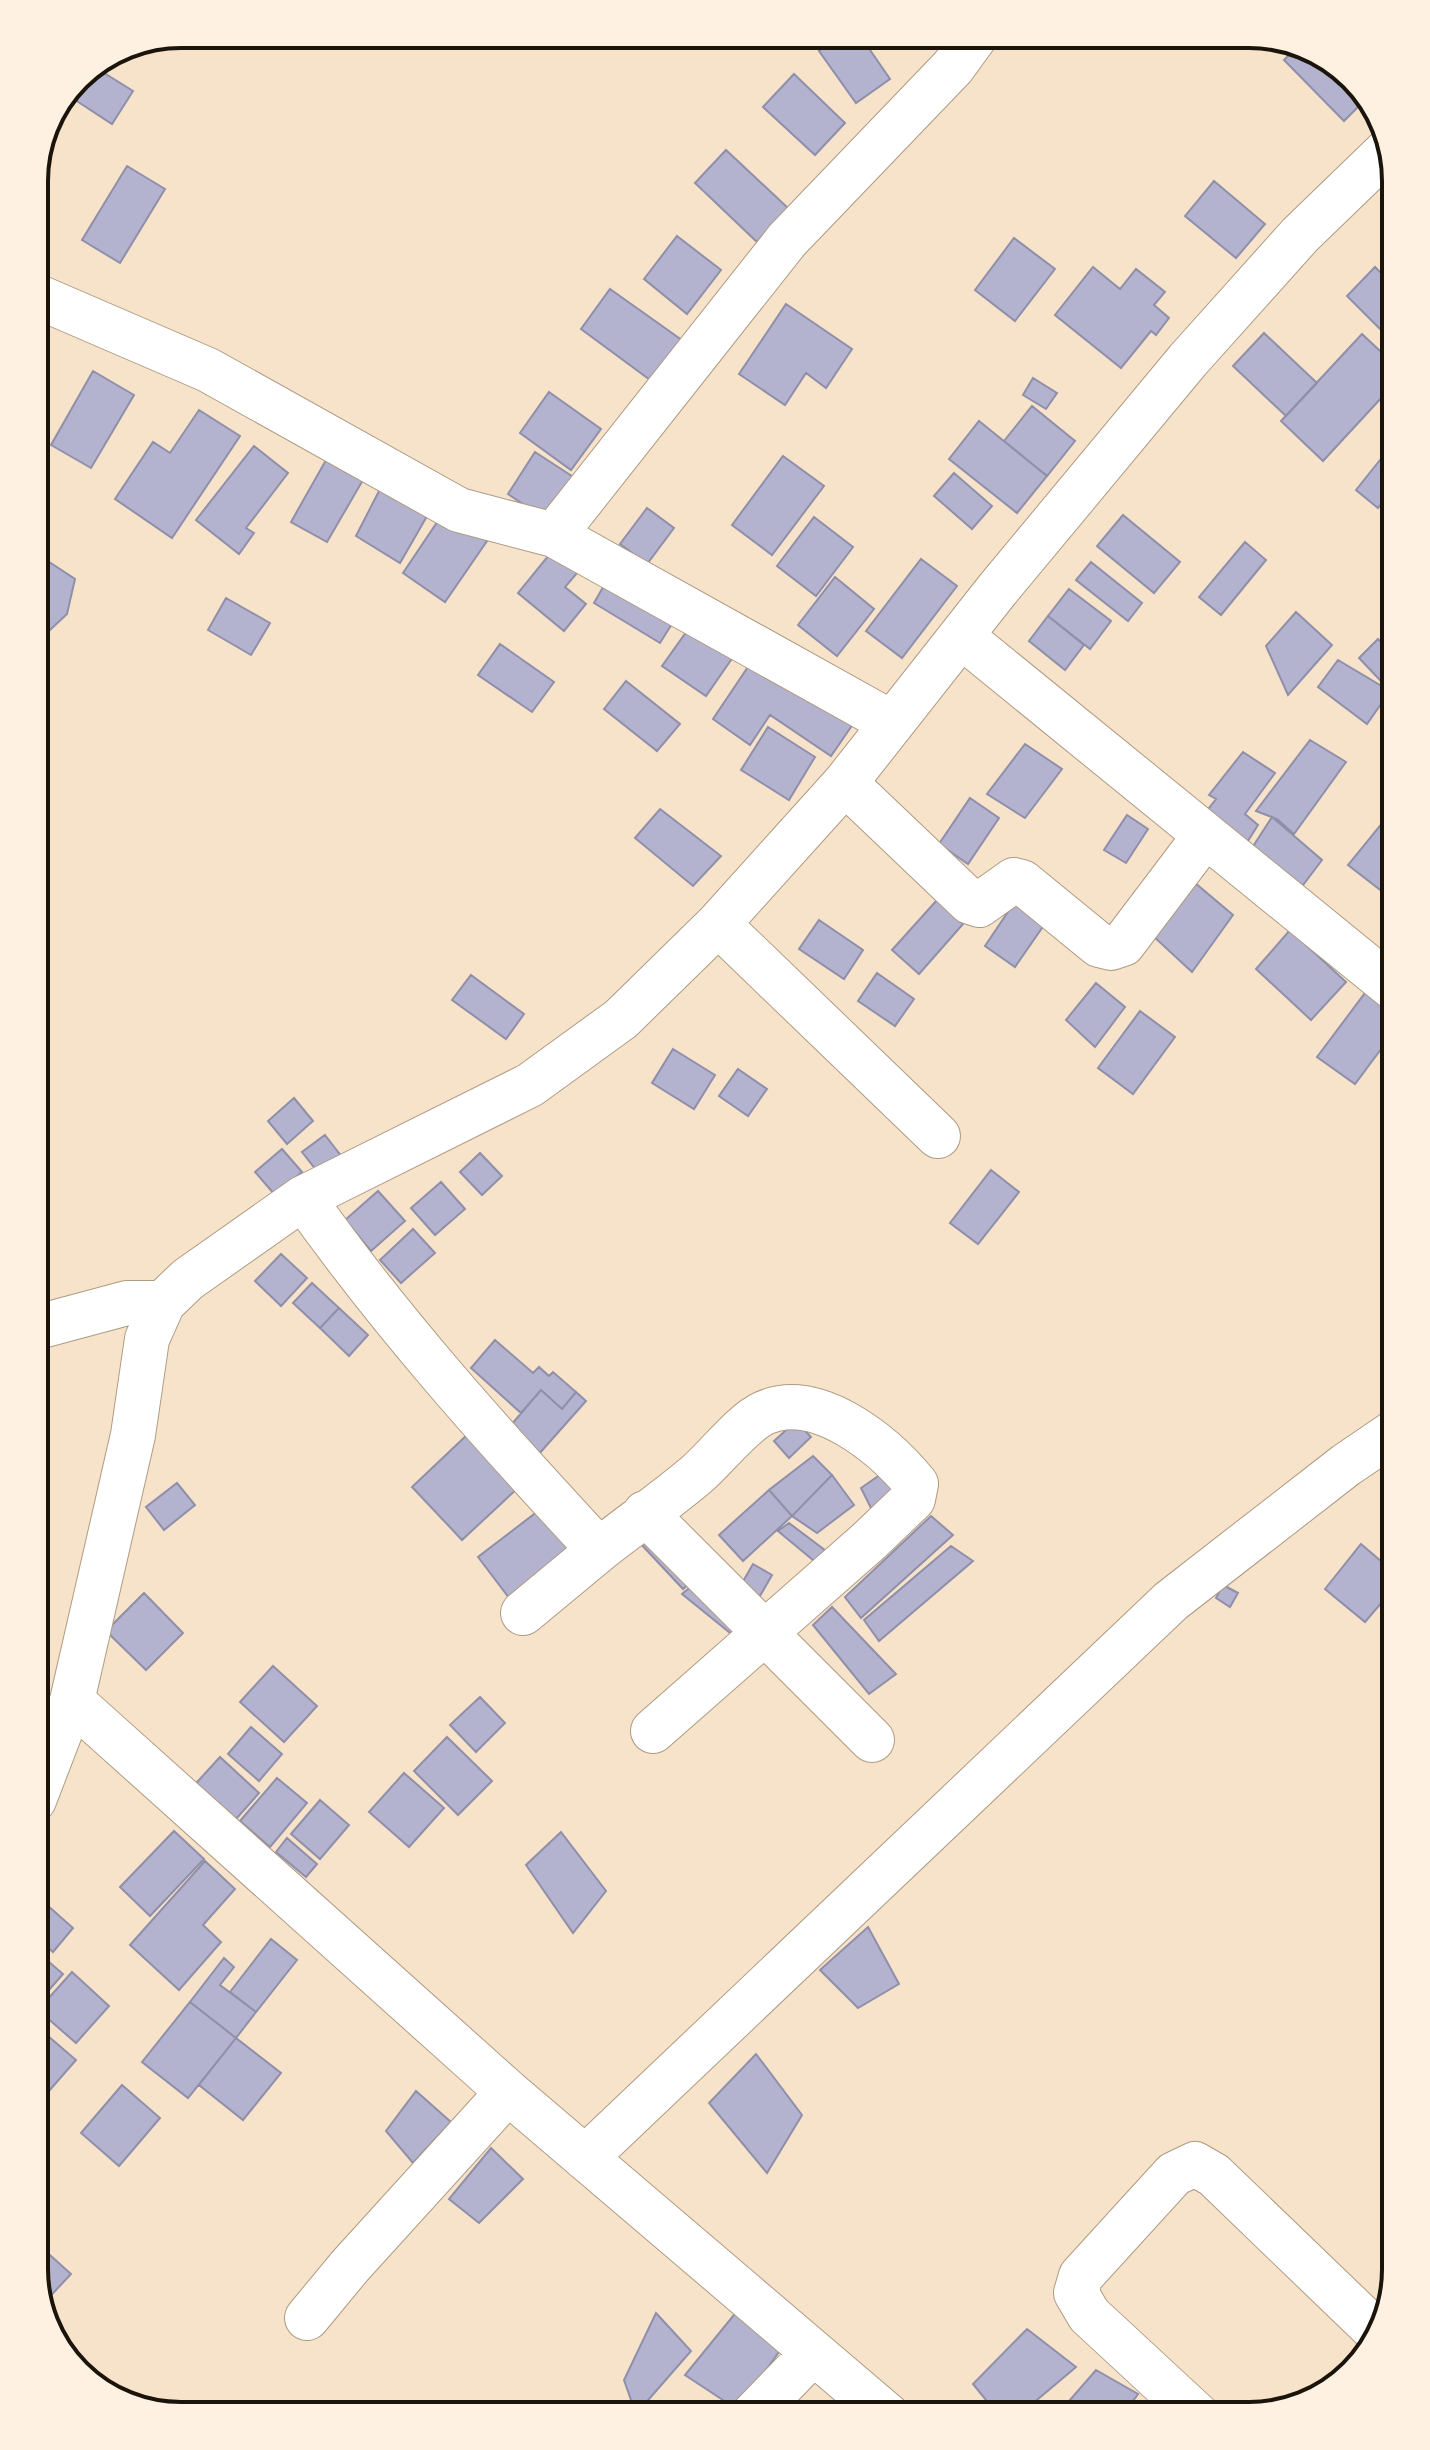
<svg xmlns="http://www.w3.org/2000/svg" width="1430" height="2450" font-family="Arial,sans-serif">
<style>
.building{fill:#b3b2cf;stroke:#908faa;stroke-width:2}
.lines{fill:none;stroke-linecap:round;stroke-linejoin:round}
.street-casing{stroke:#ae9b83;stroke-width:46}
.street{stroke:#fff;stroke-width:44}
.rim{fill:none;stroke:#1b140b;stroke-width:4}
</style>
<rect width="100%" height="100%" fill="#f7e3ca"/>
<path class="building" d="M844 34H859L890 79 856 103 819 51Z
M1297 47 1331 59 1366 99 1344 121 1284 60Z
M93 66 133 91 112 124 69 96 78 77Z
M794 74 845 123 815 155 763 107Z
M726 150 788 208 757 242 695 183Z
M127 166 165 189 120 263 82 240Z
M1214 181 1265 224 1236 258 1185 216Z
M677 236 721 270 687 314 644 279Z
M1014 238 1055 269 1015 321 975 290Z
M1396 243V268L1383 258Z
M1093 267 1120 289 1136 269 1165 292 1154 305 1169 318 1156 335 1151 331 1121 368 1055 315Z
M1375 267 1396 288V345L1347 296Z
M610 289 686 343 657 385 581 329Z
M786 304 852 349 826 388 806 373 785 405 739 374Z
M1264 333 1317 383 1286 416 1233 366Z
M1362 334 1396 366V382L1323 461 1281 421Z
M93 371 134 395 91 468 51 445Z
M1033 378 1057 393 1046 409 1023 395Z
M549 392 601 429 571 470 520 433Z
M1032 406 1075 441 1047 476 1004 441Z
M199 410 240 436 172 538 115 499 153 442 170 453Z
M979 421 1047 476 1017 513 949 459Z
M1396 440V485L1378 508 1356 490Z
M254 446 288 473 246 528 254 533 239 554 196 520Z
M535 452 578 480 551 523 508 494Z
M783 456 824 486 772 555 732 525Z
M326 460 363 480 327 542 291 522Z
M954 473 992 506 972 529 934 496Z
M380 489 419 496 426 518 400 563 356 536Z
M647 508 674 528 647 564 620 544Z
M444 512 487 541 445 602 403 573Z
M1123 515 1180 562 1154 593 1097 546Z
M814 517 853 547 816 596 777 566Z
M1245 542 1266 560 1221 615 1199 597Z
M558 544 584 565 565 587 586 604 564 631 518 593Z
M37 554 75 579 67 614 34 645V565Z
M921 559 957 586 902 658 866 631Z
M1091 562 1142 603 1128 621 1076 580Z
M613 570 680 611 660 643 594 603Z
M835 577 874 609 837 656 798 625Z
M1069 589 1111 621 1090 649 1048 616Z
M226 598 270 623 251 655 208 630Z
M1296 612 1332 645 1288 695 1266 646Z
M1048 616 1084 645 1065 670 1029 641Z
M697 617 740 647 706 696 662 666Z
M1378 639 1396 657V697L1359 658Z
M500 644 554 682 532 712 478 675Z
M754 658 853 724 831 756 770 715 750 745 713 719Z
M1338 660 1390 691 1367 724 1318 687Z
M626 681 680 724 657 751 604 709Z
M768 727 815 757 789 800 741 770Z
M1310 740 1346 762 1294 834 1277 819 1256 811Z
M1025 744 1062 769 1025 818 987 794Z
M1243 752 1275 773 1245 814 1258 825 1238 857 1198 822 1216 799 1209 795Z
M970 798 999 818 968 864 939 844Z
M1396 806V876L1383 892 1348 865Z
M660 809 721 856 693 886 635 838Z
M1127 815 1148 829 1126 863 1104 850Z
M1272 817 1322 860 1300 889 1250 851Z
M1194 882 1233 915 1192 972 1153 936Z
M1020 894 1051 915 1015 967 985 946Z
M937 900 963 924 919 974 892 950Z
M819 920 863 950 844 979 799 949Z
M1290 930 1346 982 1311 1020 1256 969Z
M877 973 914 999 895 1026 858 1001Z
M471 975 524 1014 506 1039 452 1000Z
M1096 983 1125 1007 1095 1047 1066 1020Z
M1365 993 1396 1016V1029L1355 1084 1317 1057Z
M1140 1011 1175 1037 1133 1094 1098 1068Z
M673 1049 715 1075 694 1109 652 1083Z
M738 1069 767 1089 748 1116 719 1096Z
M294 1098 313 1121 287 1144 268 1121Z
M325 1135 342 1157 320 1175 302 1152Z
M282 1149 302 1172 275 1195 255 1172Z
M480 1153 502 1176 482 1195 460 1172Z
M991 1170 1019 1192 978 1244 950 1223Z
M441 1182 465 1209 435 1235 411 1208Z
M378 1191 405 1221 371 1251 345 1220Z
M413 1229 435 1253 401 1283 380 1260Z
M281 1254 307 1278 281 1306 255 1281Z
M312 1283 339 1308 320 1328 293 1303Z
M339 1308 368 1335 349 1356 320 1328Z
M495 1340 533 1373 539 1367 549 1376 553 1372 576 1392 562 1409 541 1390 521 1413 471 1368Z
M541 1390 562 1409 576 1392 586 1401 530 1464 500 1438Z
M796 1421 811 1437 789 1458 774 1441Z
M468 1434 519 1487 462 1540 412 1487Z
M813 1456 832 1475 792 1516 769 1490Z
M890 1468 907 1492 875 1516 861 1488Z
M832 1475 854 1505 817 1533 792 1516Z
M177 1483 195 1505 164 1530 146 1507Z
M769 1490 792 1516 743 1561 719 1535Z
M542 1508 586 1566 522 1615 478 1557Z
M931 1516 953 1535 861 1618 845 1597Z
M789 1523 834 1557 814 1561 778 1531Z
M654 1528 697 1577 683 1589 639 1542Z
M1361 1544 1396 1574V1586L1365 1622 1325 1589Z
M951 1546 973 1561 879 1641 864 1620Z
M753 1564 772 1575 760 1596 741 1585Z
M699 1580 740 1641 682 1594Z
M1223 1585 1238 1593 1230 1607 1216 1598Z
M144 1593 183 1633 146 1670 106 1631Z
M832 1607 896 1674 869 1694 813 1625Z
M273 1666 317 1706 284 1742 240 1702Z
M480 1697 505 1723 476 1752 450 1725Z
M251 1727 282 1754 259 1781 228 1754Z
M447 1737 492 1781 458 1815 414 1771Z
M220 1757 259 1793 228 1828 188 1792Z
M404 1773 444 1808 409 1847 369 1812Z
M277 1778 307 1803 270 1847 240 1821Z
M320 1800 349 1825 320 1859 291 1834Z
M174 1831 204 1859 150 1916 120 1887Z
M561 1832 606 1891 573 1933 526 1865Z
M287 1838 317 1864 306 1877 276 1852Z
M205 1861 235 1889 203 1925 221 1942 179 1990 130 1945Z
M47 1905 73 1928 53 1952 34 1936V1921Z
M868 1927 899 1984 858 2008 820 1970Z
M271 1939 297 1960 256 2012 230 1992Z
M34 1949 63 1974 34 2007Z
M224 1958 234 1967 220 1985 256 2012 236 2038 190 2002Z
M72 1972 109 2006 76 2043 38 2010Z
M190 2002 236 2038 188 2098 142 2062Z
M34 2024 76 2060 35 2107 34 2106Z
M236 2038 281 2073 243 2120 199 2085Z
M756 2054 802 2115 767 2173 709 2103Z
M122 2085 160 2118 119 2166 81 2133Z
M416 2091 451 2122 413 2163 386 2131Z
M34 2142 46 2155 34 2168Z
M491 2148 523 2179 479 2223 449 2199Z
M41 2247 71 2274 42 2305 34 2269V2254Z
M738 2310 783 2346 738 2410 685 2375Z
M656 2313 691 2351 636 2414 624 2380Z
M1027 2329 1076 2367 1018 2416H999L973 2384Z
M1096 2370 1138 2394 1122 2416H1056Z"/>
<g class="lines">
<g class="street-casing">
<path id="street" d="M34 295 208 370 459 510 554 535 892 723
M554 535 787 240 953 67 977 34
M961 636 1396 990
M845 783 970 902 979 905 1014 880 1022 882 1099 945 1111 948 1123 944 1204 837
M718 924 938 1136
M303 1198C392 1324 494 1437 599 1550 631 1525 665 1501 696 1475 716 1458 742 1423 764 1413 817 1389 884 1445 916 1484L913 1499 869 1541 653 1731
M34 1328 127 1303H163
M645 1513 872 1740
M523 1613 599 1550
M72 1701 508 2092 888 2416
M34 1800 72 1701 133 1435 147 1339 163 1303 188 1279 303 1198 530 1085 621 1019 718 924 845 783 997 590 1188 360 1300 235 1389 149
M585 2158 1171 1601 1346 1465 1396 1431
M307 2318 350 2266 508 2092
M752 2416 813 2353
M1198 2416 1089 2315 1076 2293 1081 2276 1174 2174 1195 2164 1214 2175 1377 2332"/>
</g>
<use href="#street" class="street"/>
</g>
<path d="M0 0H1430V2450H0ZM181 48H1249A133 133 0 0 1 1382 181V2269A133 133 0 0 1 1249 2402H181A133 133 0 0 1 48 2269V181A133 133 0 0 1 181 48Z" fill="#fef1e2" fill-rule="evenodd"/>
<path class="rim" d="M181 48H1249A133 133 0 0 1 1382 181V2269A133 133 0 0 1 1249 2402H181A133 133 0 0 1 48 2269V181A133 133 0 0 1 181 48Z"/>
</svg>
